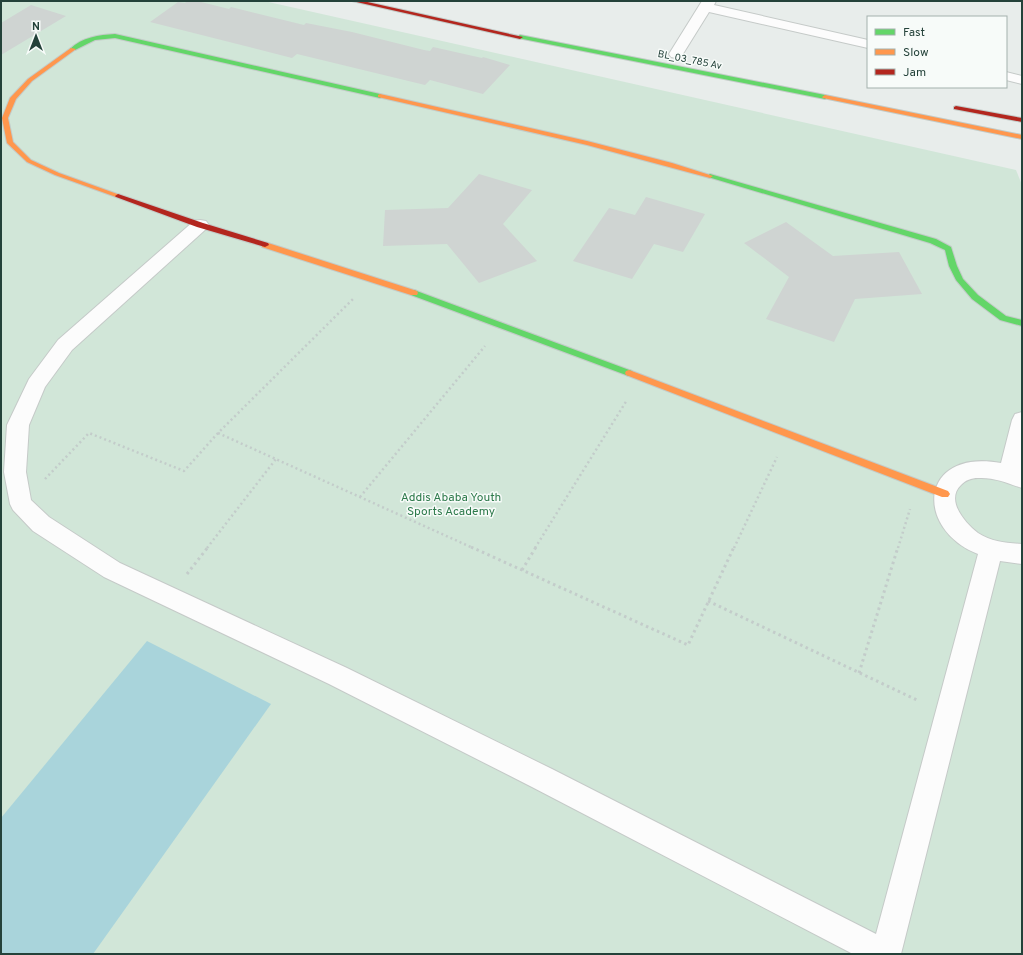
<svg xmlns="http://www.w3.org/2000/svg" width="1023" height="955" font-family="Overpass,sans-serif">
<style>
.green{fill:#d1e6d8}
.water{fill:#a9d4db}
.building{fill:#cfd4d2}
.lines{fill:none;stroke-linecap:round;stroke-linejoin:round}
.street-casing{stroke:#c5cac8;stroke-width:2}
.fast-casing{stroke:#c3cbc8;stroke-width:2}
.slow-casing{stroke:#c3cbc8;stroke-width:2}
.jam-casing{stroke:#c3cbc8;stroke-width:2}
.path-far1{stroke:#c3ccca;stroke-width:2.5;stroke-dasharray:2 3;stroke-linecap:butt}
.path{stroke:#c3ccca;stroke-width:3;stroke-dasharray:2.5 3.5;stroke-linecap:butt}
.street{fill:#fcfcfc;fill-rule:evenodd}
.fast{fill:#63d668;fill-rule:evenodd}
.slow{fill:#ff974d;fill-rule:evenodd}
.jam{fill:#b3261e;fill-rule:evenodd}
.labels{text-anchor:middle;stroke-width:3;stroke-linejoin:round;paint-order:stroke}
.far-street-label{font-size:10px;fill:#24423a;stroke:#f7fbf9}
.park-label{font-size:12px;fill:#2d7a4b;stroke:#f7fbf9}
</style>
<rect width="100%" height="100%" fill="#e8edeb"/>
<path class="green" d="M1 1H264L1016 170 1022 185V954H1Z"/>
<path class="water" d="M147 641 271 704 93 954H1V818Z"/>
<path class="building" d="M187 1H197L229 9 231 7 304 25 306 23 352 32 424 50 430 51 433 47 482 58 483 57 510 65 483 94 430 80 425 85 297 54 292 58 150 22 178 2 185 3Z
M31 5 66 16 1 55V23Z
M479 174 532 190 503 224 537 261 479 283 447 244 383 246 385 210 448 208Z
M646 197 705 214 683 252 654 244 632 279 573 261 609 208 635 215Z
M786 222 833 256 899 252 922 294 855 299 834 342 766 319 789 277 744 243Z"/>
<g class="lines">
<g class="street-casing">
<path id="street" d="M702 1H716L714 5 868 40V48L709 12 681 57 676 58 671 57 669 54Z
M1006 72 1022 76V84L1006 80Z
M200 220 206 221 209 225 206 229 72 350 45 387 29 425 26 472 31 500 49 517 120 563 347 668 552 769 876 934 978 554C914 529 919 448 1001 463L1012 420 1015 414 1022 412V488C1007 483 994 477 978 478 971 478 966 480 961 485 945 500 965 523 978 533 992 542 1006 543 1022 544V564L1000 561 901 954H853L532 787 329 684 104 577 33 531 13 510 10 504 4 472 7 425 29 379 58 340 194 221Z"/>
</g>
<g class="fast-casing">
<path id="fast" d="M115 34 380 94 383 96 380 98 115 38 95 40 75 50 70 49C82 37 99 35 115 34Z
M520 35 825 95 828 97 825 99 518 38 517 37Z
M710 174 936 239 951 247 957 266 963 279 978 295 1006 316 1022 320V326L1000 320 972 299 956 280 949 266 945 250 930 243 708 177 707 176Z
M414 290 632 371 633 373 629 376 626 375 411 295V291Z"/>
</g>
<g class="slow-casing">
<path id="slow" d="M71 48 76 49 32 81 16 99 8 118 13 142 31 160 59 173 120 195V197H116L55 175 27 162 7 143 2 118 10 98 28 79Z
M380 94 587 141 672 163 713 176 710 178 587 145 378 97V95Z
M825 95 1022 135V139L823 98 822 97Z
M262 243H268L417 291 418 293 417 295H411L262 247Z
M629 370 948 491 950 494 948 497H942L626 375 625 373 626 371Z"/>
</g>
<g class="jam-casing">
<path id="jam" d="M352 1H363L523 37 520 39Z
M956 106 1022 118V122L954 109V107Z
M118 194 203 223 268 243 269 245 265 247 197 227 116 197 115 196Z"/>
</g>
<path class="path-far1" d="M218 433 473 548
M45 479 89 433 184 471 218 433 355 297
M360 497 485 346
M207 548 276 459
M535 548 627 400
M734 548 777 457
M898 548 910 509"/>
<path class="path" d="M471 547 688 645 734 547
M522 570 536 547
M187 574 208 547
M708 601 919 701
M859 673 898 547"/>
<use href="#street" class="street"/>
<use href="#fast" class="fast"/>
<use href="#slow" class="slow"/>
<use href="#jam" class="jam"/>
</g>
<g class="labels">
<g class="far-street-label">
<text transform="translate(690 59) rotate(11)" y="4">BL_03_785 Av</text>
</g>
<g class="park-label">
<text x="451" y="501">Addis Ababa Youth<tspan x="451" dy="14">Sports Academy</tspan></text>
</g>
</g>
<rect width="1023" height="955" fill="none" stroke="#24423a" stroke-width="4"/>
<rect x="867" y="16" width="140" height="72" fill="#f7fbf9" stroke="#a3b1ad"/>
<rect x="875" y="29" width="20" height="6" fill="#63d668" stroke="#a3b1ad"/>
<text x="903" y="36" font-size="12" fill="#24423a">Fast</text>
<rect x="875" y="49" width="20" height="6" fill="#ff974d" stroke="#a3b1ad"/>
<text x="903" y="56" font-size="12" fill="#24423a">Slow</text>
<rect x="875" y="69" width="20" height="6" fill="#b3261e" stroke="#a3b1ad"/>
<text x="903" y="76" font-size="12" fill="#24423a">Jam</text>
<g transform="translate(36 36)" stroke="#f7fbf9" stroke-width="3" paint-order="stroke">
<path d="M0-3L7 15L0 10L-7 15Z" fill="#24423a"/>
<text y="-6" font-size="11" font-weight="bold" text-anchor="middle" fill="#24423a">N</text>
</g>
</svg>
